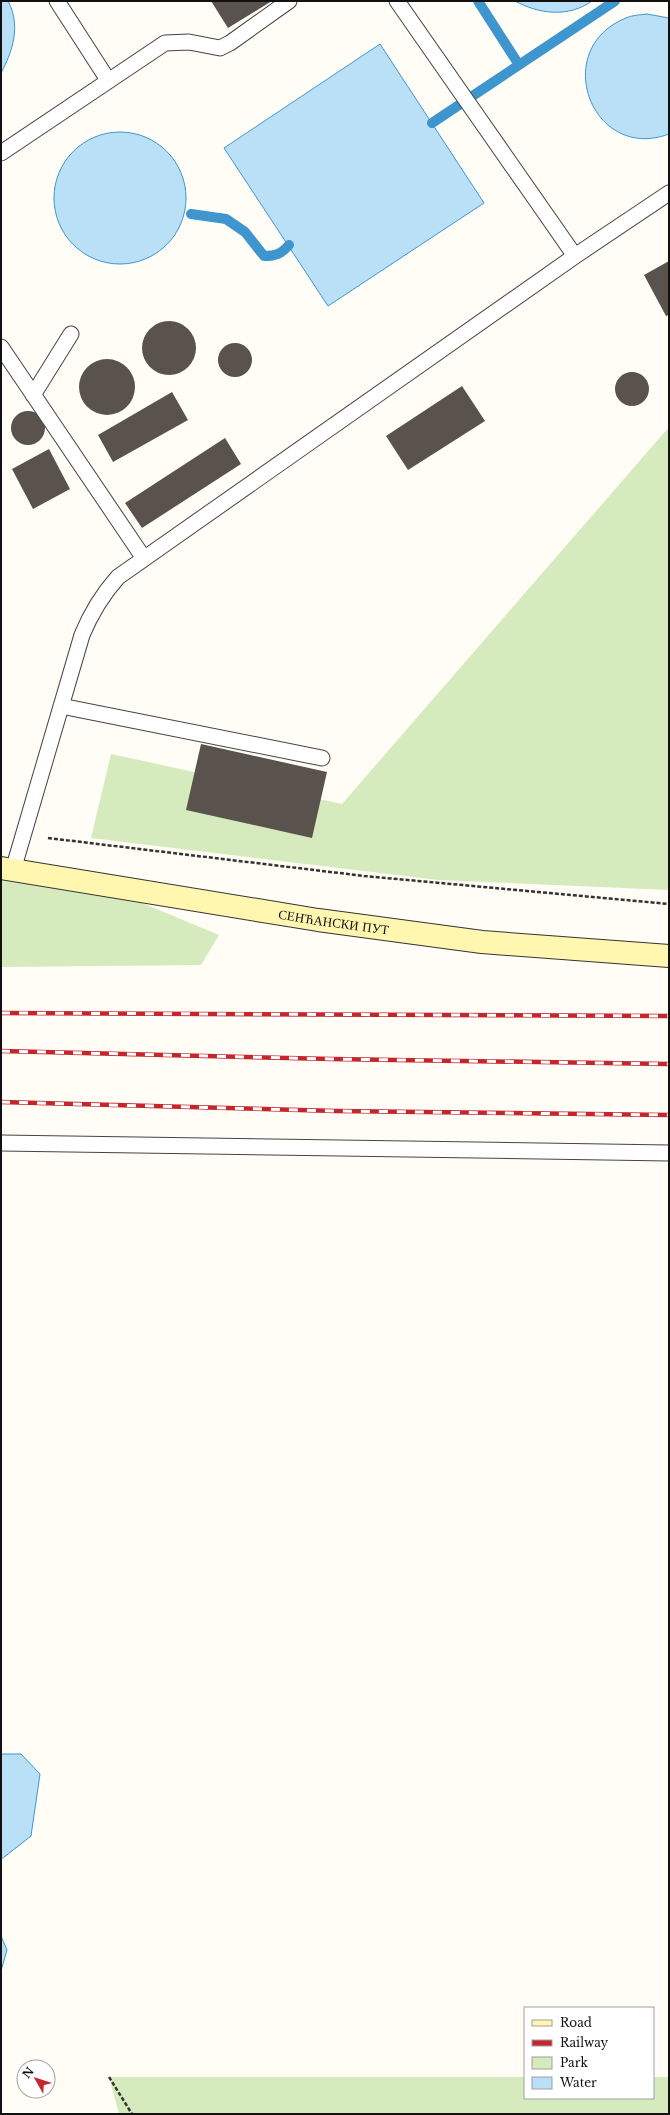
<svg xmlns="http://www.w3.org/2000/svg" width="670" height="2115" font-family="'Libre Baskerville',serif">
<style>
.green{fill:#d5ebbd}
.water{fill:#b9e0f7;stroke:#3f96cf}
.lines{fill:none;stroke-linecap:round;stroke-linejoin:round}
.stream{stroke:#3f96cf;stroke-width:10}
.building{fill:#5a524d}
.service-casing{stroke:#444;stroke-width:17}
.secondary-casing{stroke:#333;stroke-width:24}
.path{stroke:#333;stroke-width:2.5;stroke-dasharray:4 2;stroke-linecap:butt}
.service{stroke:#fff;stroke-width:15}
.secondary{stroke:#fff6b0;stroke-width:22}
.rail-casing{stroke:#c4262e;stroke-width:4.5}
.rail{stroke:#fff;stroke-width:3;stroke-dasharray:9;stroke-linecap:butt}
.labels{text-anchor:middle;stroke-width:4;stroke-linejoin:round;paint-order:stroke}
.street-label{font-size:13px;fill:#111;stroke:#fff}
</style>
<rect width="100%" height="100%" fill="#fffdf5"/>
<path class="green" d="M669 427V890L438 880 91 838 111 754 342 804Z
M1 875 34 879 142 903 219 935 201 965 1 967Z
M109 2077H525V2098H653V2077H669V2114H119Z"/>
<path class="water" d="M1 1H8C21 25 13 51 1 73Z
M515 1H592C568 18 539 14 515 1Z
M647 14 669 18V134C592 163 549 49 626 18 632 15 640 15 647 14Z
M380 44 484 203 328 306 224 148Z
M54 198a66 66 0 1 1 132 0a66 66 0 1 1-132 0Z
M1 1754H21L40 1774 31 1836 3 1858H1Z
M1 1936 7 1950 1 1971Z"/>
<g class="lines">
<path class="stream" d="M478 1 519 65
M432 123 615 1
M191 214 226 219 245 232 264 256C276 256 281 254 289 245"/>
</g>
<path class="building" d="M211 1H272L228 28Z
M669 261V315L666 316 644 275Z
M142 348a27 27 0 1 1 54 0a27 27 0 1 1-54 0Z
M218 360a17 17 0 1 1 34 0a17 17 0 1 1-34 0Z
M79 387a28 28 0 1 1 56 0a28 28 0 1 1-56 0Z
M615 389a17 17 0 1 1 34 0a17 17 0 1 1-34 0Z
M462 386 485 421 408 470 386 436Z
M172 392 188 420 113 462 98 435Z
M11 428a17 17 0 1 1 34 0a17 17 0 1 1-34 0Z
M225 438 241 464 142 528 125 503Z
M49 449 70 489 33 509 12 469Z
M201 744 327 772 312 838 186 810Z"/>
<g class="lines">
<g class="service-casing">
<path id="service" d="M57 1 108 80
M397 1 575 256
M1 153 165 43 189 42 220 48 230 43 289 1
M1 347 143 557
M33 395 71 334
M61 706 322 758
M13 870 82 635C91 613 102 595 118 577L575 256 669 193
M1 1143 669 1153"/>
</g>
<g class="secondary-casing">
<g id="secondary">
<path id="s1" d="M1 868 318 920 482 942 669 956"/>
</g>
</g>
<path class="path" d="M48 838 364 876 669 904
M109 2077 132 2114"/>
<use href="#service" class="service"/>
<use href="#secondary" class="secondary"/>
<g class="rail-casing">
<path id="rail" d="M1 1013 669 1016
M1 1051 331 1059 669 1064
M1 1102 336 1111 669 1115"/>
</g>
<use href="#rail" class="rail"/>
</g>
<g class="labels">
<g class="street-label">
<text dy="5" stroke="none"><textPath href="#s1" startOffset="337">СЕНЋАНСКИ ПУТ</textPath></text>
</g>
</g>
<rect width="670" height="2115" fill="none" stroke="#111111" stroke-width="4"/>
<rect x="524" y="2007" width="130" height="92" fill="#ffffff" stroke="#a0a0a0"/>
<rect x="532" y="2020" width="20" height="6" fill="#fff6b0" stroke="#a0a0a0"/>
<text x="560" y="2027" font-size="12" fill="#111111">Road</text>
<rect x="532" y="2040" width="20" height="6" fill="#c4262e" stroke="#a0a0a0"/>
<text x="560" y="2047" font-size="12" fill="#111111">Railway</text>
<rect x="532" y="2057" width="20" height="12" fill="#d5ebbd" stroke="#a0a0a0"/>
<text x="560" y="2067" font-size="12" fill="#111111">Park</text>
<rect x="532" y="2077" width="20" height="12" fill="#b9e0f7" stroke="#a0a0a0"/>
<text x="560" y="2087" font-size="12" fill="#111111">Water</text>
<g transform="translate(36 2079) rotate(309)"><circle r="19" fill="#ffffff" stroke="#a0a0a0"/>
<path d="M0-3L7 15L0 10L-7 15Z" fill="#c4262e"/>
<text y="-6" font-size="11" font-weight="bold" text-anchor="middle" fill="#111111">N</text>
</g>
</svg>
